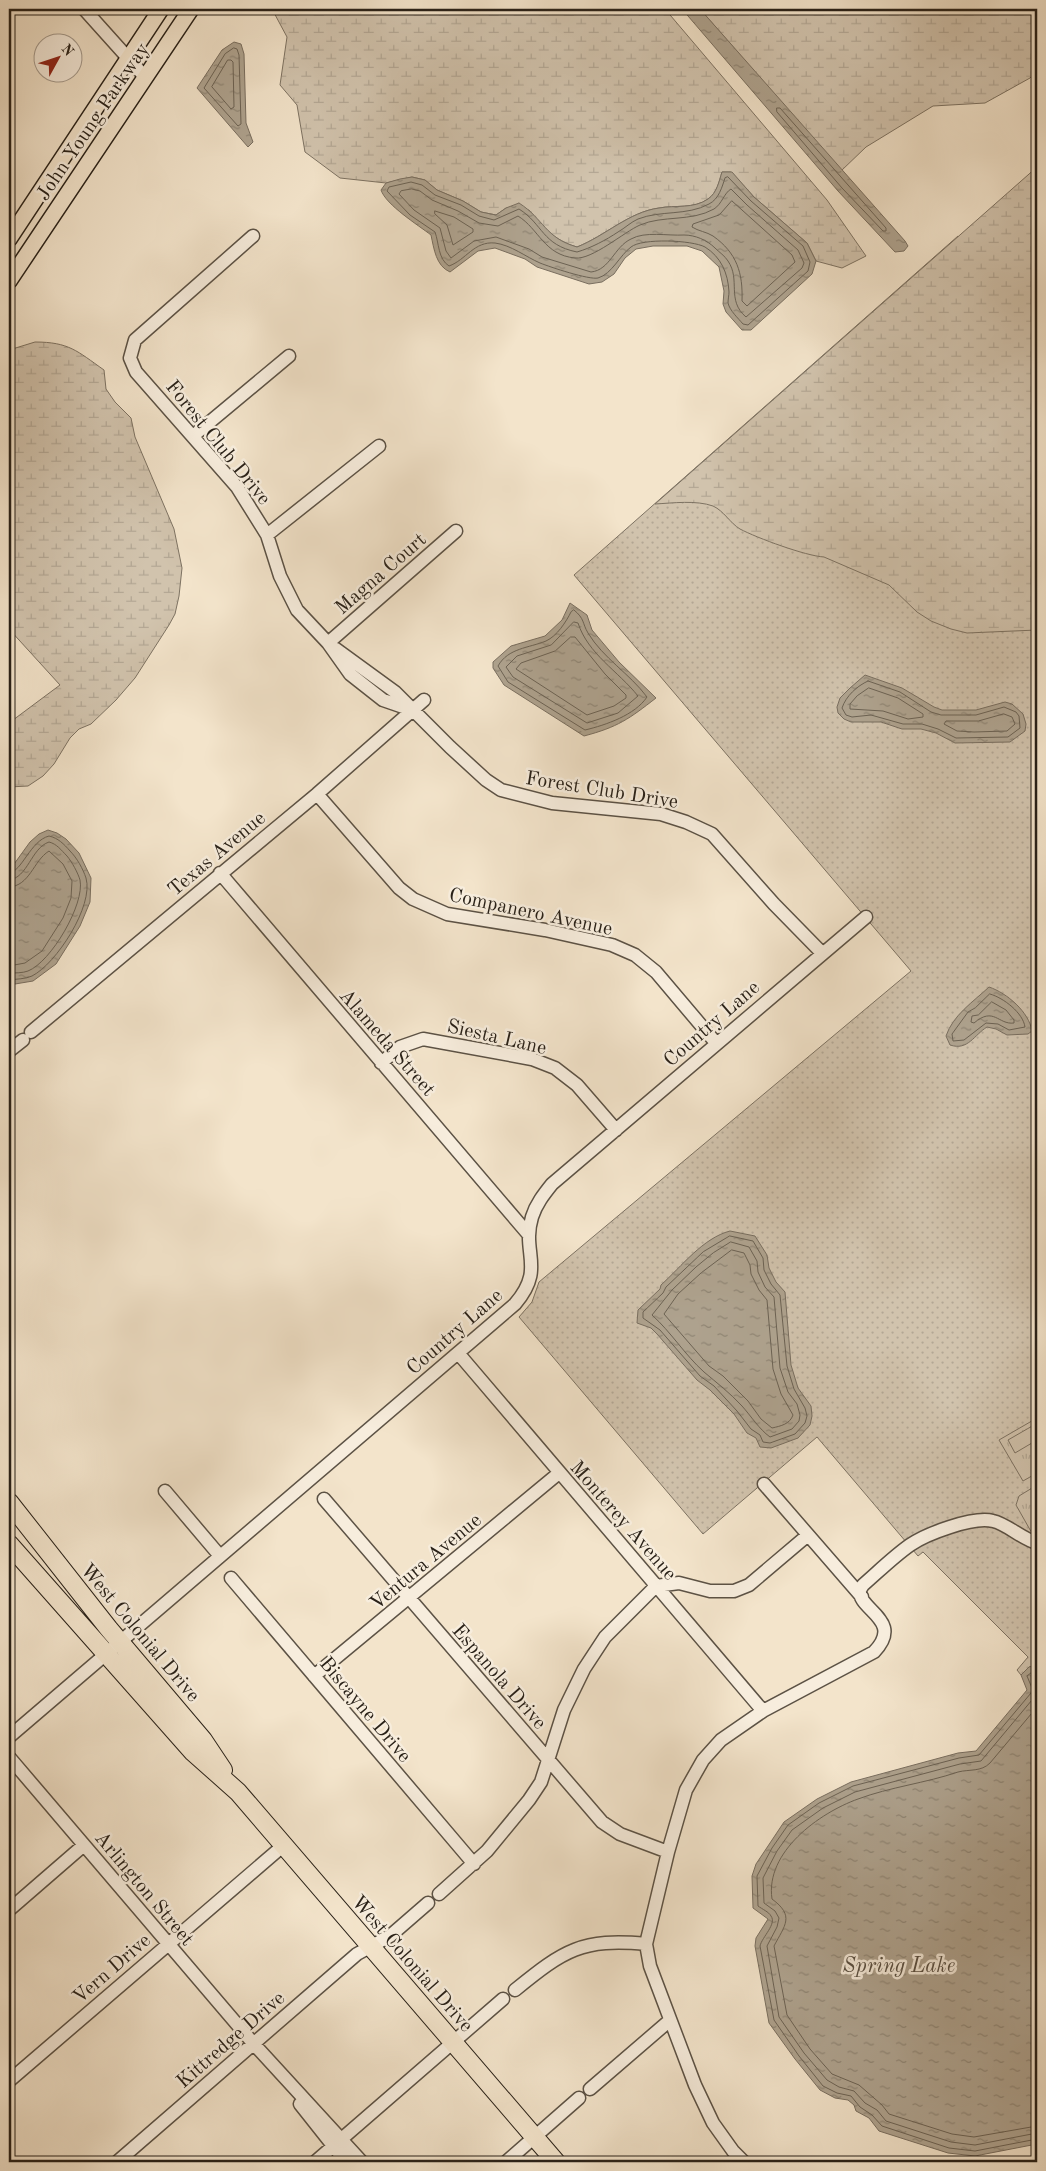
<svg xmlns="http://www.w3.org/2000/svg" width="1046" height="2171" font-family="'Old Standard TT',serif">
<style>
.grass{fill:url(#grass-dots);stroke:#7d7262}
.wetland{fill:url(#wetland-marsh);stroke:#7d7262}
.park{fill:url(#park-tufts);stroke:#7d7262}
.pitch{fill:#d1c3ad;stroke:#7d7262}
.water{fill:url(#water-ripples);stroke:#796e5f}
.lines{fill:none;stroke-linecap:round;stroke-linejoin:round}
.shore{stroke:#6c6253;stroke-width:1}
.minor-casing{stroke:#5c5245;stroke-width:15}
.major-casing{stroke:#292118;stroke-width:18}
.highway-casing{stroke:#292118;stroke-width:20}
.minor{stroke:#f7eddd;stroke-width:12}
.major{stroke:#f3e4cb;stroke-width:15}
.highway{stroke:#f3e4cb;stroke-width:18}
.labels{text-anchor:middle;stroke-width:5;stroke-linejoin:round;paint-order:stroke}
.street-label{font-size:20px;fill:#292118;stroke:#f7eddd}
.water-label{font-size:21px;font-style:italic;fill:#584e41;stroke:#f7eddd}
</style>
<defs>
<pattern id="grass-dots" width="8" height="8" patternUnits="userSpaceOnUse" patternTransform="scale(1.25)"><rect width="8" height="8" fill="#d1c3ad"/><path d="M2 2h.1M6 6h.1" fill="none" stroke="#b3a794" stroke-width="1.8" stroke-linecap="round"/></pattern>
<pattern id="wetland-marsh" width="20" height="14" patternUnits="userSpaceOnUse" patternTransform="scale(1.25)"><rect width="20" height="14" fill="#d1c3ad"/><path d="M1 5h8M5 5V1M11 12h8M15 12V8" fill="none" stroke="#b3a794"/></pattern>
<pattern id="park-tufts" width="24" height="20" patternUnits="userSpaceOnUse" patternTransform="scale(1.25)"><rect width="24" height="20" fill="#d1c3ad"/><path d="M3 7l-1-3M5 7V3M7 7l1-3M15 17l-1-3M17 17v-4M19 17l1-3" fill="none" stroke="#b3a794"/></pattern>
<pattern id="water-ripples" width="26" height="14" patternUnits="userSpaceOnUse" patternTransform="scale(1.25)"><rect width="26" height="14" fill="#aea28e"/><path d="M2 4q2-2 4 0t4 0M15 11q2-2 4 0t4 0" fill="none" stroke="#8e8473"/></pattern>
</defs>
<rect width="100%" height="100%" fill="#f3e4cb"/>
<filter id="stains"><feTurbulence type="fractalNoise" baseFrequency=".004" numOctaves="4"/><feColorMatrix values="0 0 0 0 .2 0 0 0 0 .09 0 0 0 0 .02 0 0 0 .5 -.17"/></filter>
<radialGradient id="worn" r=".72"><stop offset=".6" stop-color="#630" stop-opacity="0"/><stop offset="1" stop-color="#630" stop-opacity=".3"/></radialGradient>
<path class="grass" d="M958 236 1037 328V1665L1029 1667 1021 1675 1017 1670 1028 1657 923 1552 918 1556 817 1437 703 1534 519 1317 532 1302 539 1282 911 971 574 575Z"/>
<path class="wetland" d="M272 9H665L827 200 866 256 842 268 816 261 807 243 754 197 731 172H722C719 182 717 193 708 199 694 209 675 205 659 208 629 212 605 236 577 247 553 240 545 228 529 210L506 208 496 215 481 212 463 201 437 190 425 180 412 177 386 183 340 178 305 152 297 105 280 85 287 37Z
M700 9H1037V71L1030 78 985 103 933 106 866 147 841 171Z
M1037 167V630L967 633 951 629 931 621 917 612 889 585 824 557C806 556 757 538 740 529 730 523 724 511 713 506 696 500 673 503 655 504Z
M35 342C69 342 77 351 104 370L106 389 115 402 131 418 135 437 174 529 182 568 179 596 175 614 169 625 135 678 116 700 91 724 79 729 70 738 54 764 43 776 28 786 9 787V723L60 685 9 629V350Z"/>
<path class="park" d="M1037 1418V1473L1023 1481 999 1440Z
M1037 1485V1536L1033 1535 1016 1505 1019 1496Z"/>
<path class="pitch" d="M1034 1425 1037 1430V1440L1015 1453 1008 1440Z"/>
<path class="water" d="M682 9H700L905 241 908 246 904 251 895 252 838 191Z
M234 42 241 44 244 54 246 123 253 142 248 147 197 88 222 50Z
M722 172H732L754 197 807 243 816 261 812 274 751 330H742L726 312 723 304 724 291 719 267 702 251 687 246H653L636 249 625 258 614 274 602 282 589 284 537 267 525 259 495 248 478 251 450 272C436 266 434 249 431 235 418 225 386 205 381 190L386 183 400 179 412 177 425 180 437 190 463 201 481 212 496 215 506 208 519 203C544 219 545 238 577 247 605 236 629 212 659 208 675 205 694 209 708 199 717 193 719 181 722 172Z
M570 603 587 615 592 630 619 662 656 698C629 719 618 727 584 736L504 685 493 668V662L511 646 545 636 562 620Z
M865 675 902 688 934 707 942 710H976L1005 702 1012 704 1023 714 1026 724 1025 731 1010 742 955 743 936 733 921 729H902L881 722H851L844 719 838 713 837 707 840 698 850 688Z
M48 830 57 833 66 839 79 853 91 878 90 902 80 926 56 964 33 981 9 985V871L30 842 39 834Z
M989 987C1007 993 1029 1012 1032 1031L1028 1034 1007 1035 996 1029 987 1027C974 1035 968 1051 950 1045L946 1036C953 1015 973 1002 989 987Z
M730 1231 755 1236 767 1255 769 1268 776 1282 785 1292 791 1365 798 1388 811 1406 812 1416 810 1425 798 1438 771 1448 760 1447 756 1438 747 1433 734 1414 710 1390 697 1380 657 1334 651 1328 637 1323 638 1310 660 1289 661 1285C682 1266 703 1238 730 1231Z
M1037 1665V2144L975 2156 948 2153 879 2131 869 2118 856 2111 854 2105 848 2100 835 2098 820 2090 795 2059 769 2023 755 1946 756 1938 768 1919 753 1908 752 1876 756 1864 784 1822 817 1799 851 1782 958 1753 976 1751 1027 1690 1021 1675 1029 1667Z"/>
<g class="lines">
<path class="shore" d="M234 48 237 49 239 55 241 124 238 126 204 88 225 54Z
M228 60H231L233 62 234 107 231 109 212 87Z
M777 108H780L886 228V231H883L842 188 777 112Z
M728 177 751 201 803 246 810 262 808 271 748 325 743 324C738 318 730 311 728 303 728 299 729 295 729 292 728 273 721 257 705 247 692 240 642 238 631 247 620 255 612 274 598 278 589 280 550 267 540 263 526 257 511 245 495 243 474 241 466 260 449 266 438 259 439 243 435 232L410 215 387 191 389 187 411 182 422 185 435 195 461 205 479 216 494 220 519 209C543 224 542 245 577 252 591 248 606 240 618 232 625 228 631 222 638 219 661 210 687 216 709 204 719 199 722 187 725 178Z
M412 189 420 191 432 200 458 211 479 223 498 226 518 216C539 229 544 255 575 258 592 260 624 232 640 225 663 215 691 222 714 209 722 204 724 193 731 189L747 205 798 250 804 263 802 268 746 317C726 300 741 280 728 261 725 256 719 252 715 248 707 240 695 235 684 235 668 236 645 231 631 239 614 247 610 270 591 272L542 257 529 249 496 237 474 241 451 258 446 251 440 228 414 210 399 194 401 191Z
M732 201 792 255 795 262 747 306 742 301C743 273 737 253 713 236 707 232 698 231 692 227L693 224 719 215Z
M435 211 454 217 473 229V232L453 245 447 225 435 214Z
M574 610C585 619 582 623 588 633 603 658 630 674 647 697 635 715 606 725 585 730L508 682 498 666C508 648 529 648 546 641 557 636 566 622 571 612Z
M574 622 578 623C588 654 618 671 638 696L618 713 587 723 513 677 506 667 517 656 551 645Z
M571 637H575L605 674 626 695V698L614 706 587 715 516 669 521 663 555 651Z
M868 681 900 692 931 712 941 715H976L1004 707 1016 712 1019 716 1020 728 1008 737 956 738 938 729 922 724H903L871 715 852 717 846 715 842 708C846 696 857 686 868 681Z
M869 688 898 698 923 714V717L908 719 883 711 850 709V704L857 696Z
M1004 714 1012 717 1015 724 1007 731 974 732 957 731 944 724 946 721H978Z
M9 873C22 872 30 841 49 836 58 838 64 844 70 851 77 858 83 869 86 878 94 906 56 964 32 976 26 979 16 979 9 980
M9 880C28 878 31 848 49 842 57 844 61 850 67 856 72 862 78 873 80 880 85 904 51 962 28 971 23 973 15 973 9 973
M9 887C30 886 33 861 49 851L63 864 72 881 71 898 63 918 42 951 25 963 9 966
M990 994C1004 998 1023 1013 1025 1027L1009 1030 998 1024 986 1023 964 1040 953 1041 952 1034 968 1012 975 1008Z
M992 1002 1006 1010 1014 1020V1023C998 1025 994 1006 974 1023L971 1022 972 1016 978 1015Z
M730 1236 753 1241 763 1258 764 1270 771 1284 780 1295 787 1366 794 1389 805 1408 807 1416 805 1423 795 1434 770 1443 763 1442 760 1435 751 1429 737 1411 714 1386 700 1376 660 1330 643 1318V1312L663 1293 666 1287 703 1252Z
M731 1242 749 1247 757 1261 758 1272 765 1287 774 1297 780 1368 788 1392 797 1404 800 1415 799 1421 792 1429 770 1437C759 1429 751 1416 742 1406 730 1393 717 1383 704 1372 685 1355 671 1332 652 1315L672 1290 696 1267 713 1253Z
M732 1250 744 1253 750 1265 751 1274 759 1290 767 1300 773 1369 781 1394 793 1415C790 1424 781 1426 772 1428L761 1419 748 1401 723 1376 709 1366 664 1314 678 1294 701 1273Z
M1037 1671 1032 1672 1027 1676 1032 1688 1031 1693 979 1755 959 1758 853 1786 819 1803 788 1825 772 1848 757 1876 758 1906C762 1909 769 1912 771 1916 777 1924 762 1937 760 1946L774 2020 799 2056 823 2086 837 2093 851 2096 860 2107 872 2115 882 2126 949 2148 975 2151 1037 2139
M1037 1694 981 1761 960 1764 855 1792 823 1808 792 1830 777 1851 763 1878 764 1903 775 1911 779 1918 777 1927 767 1946 779 2017 804 2053 827 2080 839 2087 854 2091 865 2103 877 2110 886 2121 951 2142 975 2145 1037 2133
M1037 1707 990 1763C981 1772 970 1769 958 1772 926 1783 890 1787 858 1799 819 1813 765 1852 772 1899 795 1916 785 1925 774 1946L787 2015 810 2049 832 2074 859 2085 882 2105 889 2114 952 2134 974 2137 1037 2126"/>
<g class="minor-casing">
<path id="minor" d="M84 9 145 77
M253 236 135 340 130 358 136 372 237 487 267 535 280 576 297 610 328 643 350 674 383 700 412 710
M193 436 289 356
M267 535 379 446
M328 643 456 531
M336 649 395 692 450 747 486 780 501 790 552 803 661 814 686 822 712 834 774 904 822 953
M317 794 399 888 413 899 447 914 545 930 612 945 635 955 656 972 716 1043
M220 873 529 1235
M31 1032 317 794 424 700
M9 1051 23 1040
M381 1063 400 1047 423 1039 532 1059 555 1068 577 1085 616 1130
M458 1353 763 1711
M764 1484 862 1597
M165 1491 220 1556
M324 1499 602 1822 620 1834 668 1852
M231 1578 474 1864
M314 1676 559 1473
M9 1737 515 1304C546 1268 521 1253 532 1217 536 1204 544 1194 552 1184L866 917
M9 1757 253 2043 362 2162
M439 1894 487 1851 529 1800 541 1782 564 1710 584 1669 605 1637 656 1586 679 1583 710 1591H734L749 1585 808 1535
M9 1910 84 1845
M515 1990C564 1950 582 1938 646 1944
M9 2081 284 1845
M590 2089 669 2021
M300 2104 346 2162
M117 2162 357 1954 390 1936 428 1903
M315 2162 503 1999
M506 2162 579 2098
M744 2162 733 2151 713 2123 695 2085 650 1966 646 1944 668 1852 686 1790 703 1760 721 1740 763 1711 874 1652C905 1620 857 1610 860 1590L863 1585C878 1572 893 1557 910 1545 926 1534 973 1516 993 1521 1007 1524 1022 1539 1037 1543"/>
</g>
<g class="major-casing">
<path id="major" d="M9 239 161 9
M9 281 191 9"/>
</g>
<g class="highway-casing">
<path id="highway" d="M9 1502 109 1629 203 1740 223 1770
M9 1544 193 1752 238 1792 556 2162"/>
</g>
<use href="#minor" class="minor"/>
<use href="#major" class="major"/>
<use href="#highway" class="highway"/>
</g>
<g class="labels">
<g class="street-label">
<text transform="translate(92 121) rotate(-56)" y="7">John Young Parkway</text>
<text transform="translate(219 442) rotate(51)" y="7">Forest Club Drive</text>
<text transform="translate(380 573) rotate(-41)" y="7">Magna Court</text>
<text transform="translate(602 789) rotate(9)" y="7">Forest Club Drive</text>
<text transform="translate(216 853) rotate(-40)" y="7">Texas Avenue</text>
<text transform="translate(531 911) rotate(12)" y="7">Companero Avenue</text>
<text transform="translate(711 1023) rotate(-41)" y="7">Country Lane</text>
<text transform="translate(497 1036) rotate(13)" y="7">Siesta Lane</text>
<text transform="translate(388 1042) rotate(49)" y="7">Alameda Street</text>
<text transform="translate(454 1331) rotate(-41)" y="7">Country Lane</text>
<text transform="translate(624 1520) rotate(49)" y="7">Monterey Avenue</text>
<text transform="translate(425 1561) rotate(-40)" y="7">Ventura Avenue</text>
<text transform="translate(141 1632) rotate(50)" y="7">West Colonial Drive</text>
<text transform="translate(500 1676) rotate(49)" y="7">Espanola Drive</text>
<text transform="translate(366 1709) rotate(50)" y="7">Biscayne Drive</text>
<text transform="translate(145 1888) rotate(50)" y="7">Arlington Street</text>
<text transform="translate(413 1963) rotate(49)" y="7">West Colonial Drive</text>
<text transform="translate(111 1968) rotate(-41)" y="7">Vern Drive</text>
<text transform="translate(230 2039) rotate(-41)" y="7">Kittredge Drive</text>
</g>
<g class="water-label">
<text x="899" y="1972">Spring Lake</text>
</g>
</g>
<rect width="1046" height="2171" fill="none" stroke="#f3e4cb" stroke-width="30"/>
<rect x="10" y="10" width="1026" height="2151" fill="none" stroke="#292118" stroke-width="2.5"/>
<rect x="15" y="15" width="1016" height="2141" fill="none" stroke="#292118"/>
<g transform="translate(58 58) rotate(50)"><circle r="24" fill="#f7eddd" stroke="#a59b8e"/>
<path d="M0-4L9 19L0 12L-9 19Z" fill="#8f2418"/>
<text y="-8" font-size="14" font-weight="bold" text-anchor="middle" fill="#292118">N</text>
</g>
<rect width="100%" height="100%" filter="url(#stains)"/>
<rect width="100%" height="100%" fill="url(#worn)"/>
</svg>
